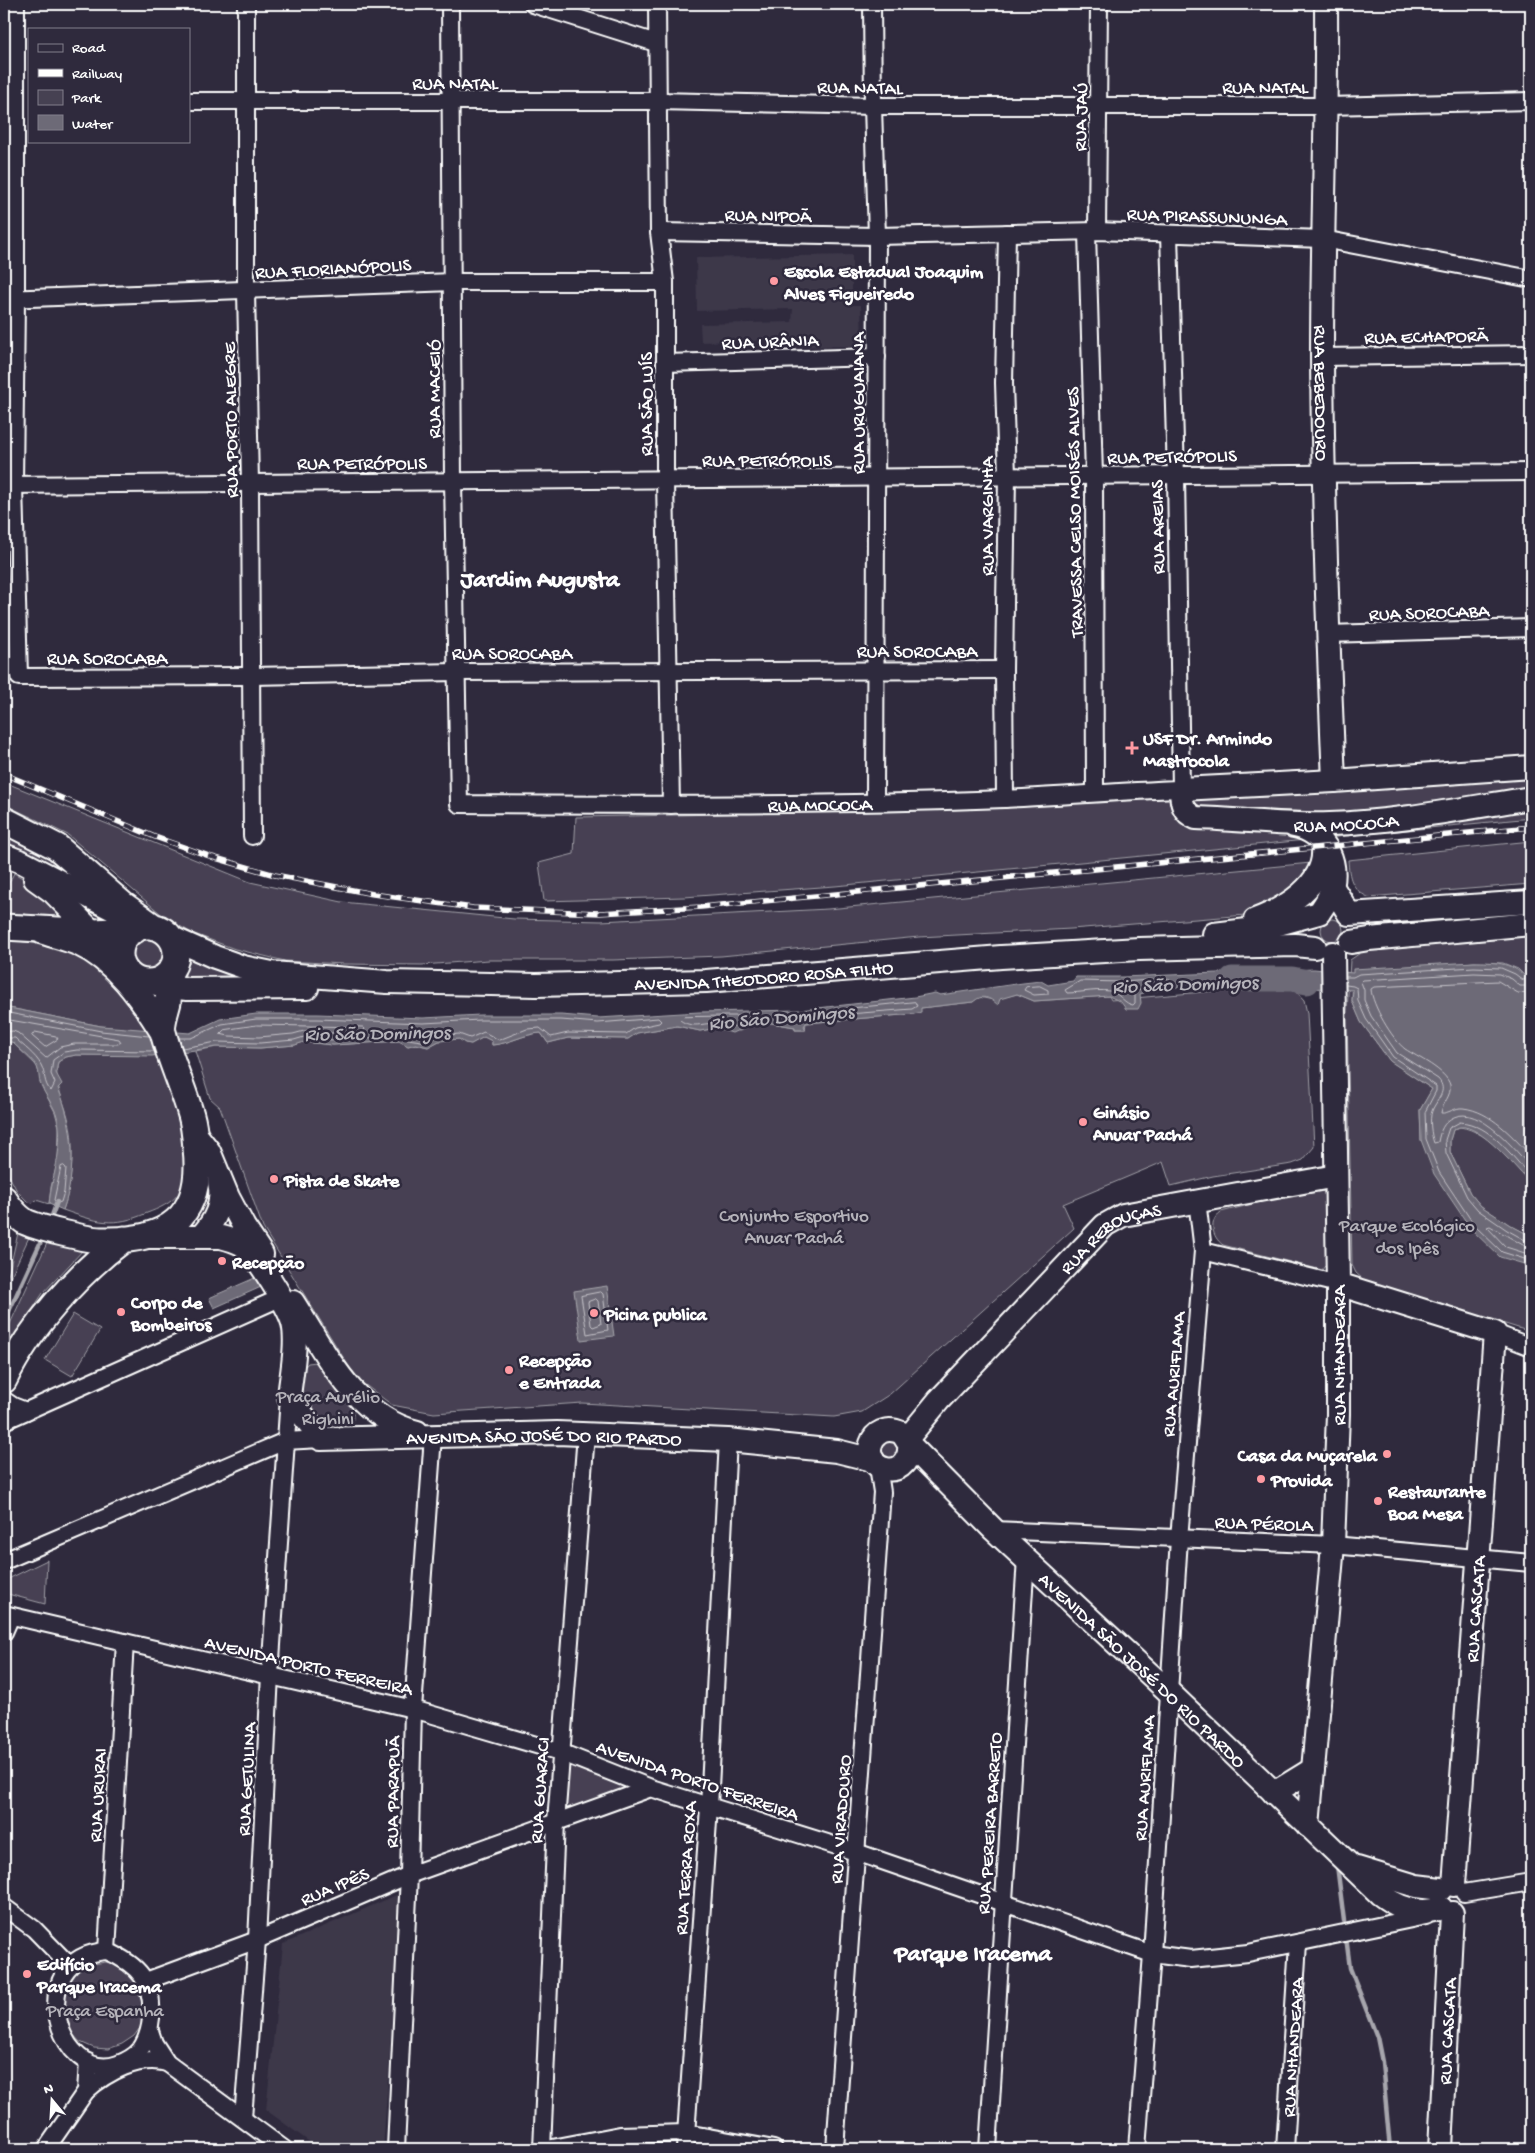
<svg xmlns="http://www.w3.org/2000/svg" width="1535" height="2153" font-family="'Gochi Hand',sans-serif">
<style>
.built{fill:#3c3749}
.green{fill:#464152;stroke:#a2a0a8}
.water{fill:#6d6a77;stroke:#a7a6ad}
.lines{fill:none;stroke-linecap:round;stroke-linejoin:round}
.shore{stroke:#c5c3c9;stroke-width:1}
.stream{stroke:#a7a6ad;stroke-width:4.5}
.river{stroke:#6d6a77;stroke-width:25}
.street-casing{stroke:#fff;stroke-width:20}
.secondary-casing{stroke:#fff;stroke-width:26}
.primary-casing{stroke:#fff;stroke-width:29}
.street{stroke:#2f2a3d;stroke-width:16}
.secondary{stroke:#2f2a3d;stroke-width:22}
.primary{stroke:#2f2a3d;stroke-width:25}
.rail-casing{stroke:#fff;stroke-width:5.5}
.rail{stroke:#2f2a3d;stroke-width:4;stroke-dasharray:11;stroke-linecap:butt}
.poi-dot{fill:#ff9aa2;stroke:#2f2a3d;stroke-width:2}
.labels{text-anchor:middle;stroke-width:5;stroke-linejoin:round;paint-order:stroke}
.street-label{font-size:19px;fill:#fff;stroke:#2f2a3d}
.poi-label{font-size:19px;font-weight:bold;fill:#fff;stroke:#2f2a3d;text-anchor:start}
.park-label{font-size:19px;fill:#b5b3ba;stroke:#2f2a3d}
.water-label{font-size:20px;font-style:italic;fill:#b6b4bb;stroke:#2f2a3d}
.district-label{font-size:24px;font-weight:bold;fill:#fff;stroke:#2f2a3d}
</style>
<rect width="100%" height="100%" fill="#2f2a3d"/>
<filter id="ink" filterUnits="userSpaceOnUse"><feTurbulence type="fractalNoise" baseFrequency=".02" numOctaves="2"/><feDisplacementMap in="SourceGraphic" scale="10" xChannelSelector="R" yChannelSelector="G"/><feConvolveMatrix kernelMatrix="1 2 1 2 8 2 1 2 1" color-interpolation-filters="sRGB"/></filter>
<g filter="url(#ink)">
<path class="built" d="M852 255V305H861L862 346 795 347 794 340 701 342 700 324 792 322 793 309 697 311 696 258Z
M399 1894 401 1901 383 2149H319L266 2110 283 1944Z"/>
<path class="green" d="M1529 777 1531 818 835 886 684 897 544 901 539 863 574 854 576 817C894 812 1212 795 1529 777Z
M4 782 250 882 342 902 514 919 601 921 828 909 1311 863 1309 876 1280 898 1246 915 1071 929 919 937 721 956 613 960H489L422 965 344 964 285 961 235 949 192 933 167 919 68 835 4 804Z
M4 829 51 856 90 886 4 847Z
M1531 841V884L1368 897C1351 889 1349 877 1348 860Z
M14 873 42 890 79 927C53 924 30 910 4 914V893Z
M1321 930a11 11 0 1 1 22 0a11 11 0 1 1-22 0Z
M1531 933V973L1525 976 1518 969 1503 963 1474 962 1353 973 1352 1001 1361 1022 1390 1061 1432 1089 1420 1110 1421 1140 1525 1266H1531V1332L1364 1280 1356 1273 1352 1265 1347 1012 1350 960 1366 949Z
M126 955a20 20 0 1 1 40 0a20 20 0 1 1-40 0Z
M4 939 45 945 76 952 105 967 141 1015 146 1031 101 1026 4 1007Z
M187 952 266 981 185 977Z
M1250 988 1294 989 1304 1000 1307 1013 1314 1147 1303 1160 1292 1164 1213 1176 1171 1186 1163 1162 1063 1204 1074 1228 890 1394 862 1412 834 1417 582 1403 434 1413 392 1405 356 1378 263 1228 220 1107 210 1098 195 1051 217 1047 260 1048 295 1045 304 1042 333 1045 399 1041 408 1046 416 1044 428 1047 439 1041 459 1039 465 1043 471 1044 484 1037 492 1041V1045C509 1044 523 1034 541 1033L548 1043 568 1038 628 1039 637 1033 677 1026 700 1031 717 1028 725 1031H740L750 1025 765 1022 795 1027V1030H805L806 1023 914 1014 921 1008 973 1002 979 997 993 1000 1017 994 1034 1001 1109 996 1111 1000Z
M12 1042 37 1066 44 1091 55 1112 59 1127 58 1160 51 1187 49 1204 36 1200 33 1203 28 1202 17 1191 4 1166V1043Z
M76 1055H163C171 1085 197 1166 179 1193 172 1203 158 1209 147 1213 113 1228 97 1222 63 1210 71 1188 75 1149 70 1126 66 1103 53 1085 58 1062L66 1057Z
M1460 1127C1490 1132 1512 1163 1531 1184V1236L1510 1225 1481 1206 1470 1193 1450 1152V1140L1453 1130Z
M1317 1188 1321 1189 1326 1196 1327 1263 1322 1270 1223 1245C1212 1237 1208 1221 1221 1212Z
M21 1232 30 1235 5 1289 18 1233Z
M48 1241 85 1248 43 1293 4 1353V1337Z
M73 1314 100 1330 72 1376 45 1360Z
M317 1362 322 1366 353 1406V1422L346 1429 330 1437 300 1395 302 1370 308 1363Z
M895 1438 902 1456 886 1459 881 1452 883 1443Z
M47 1560 45 1604 4 1593V1581Z
M565 1764 635 1790 561 1814Z
M106 1962 120 1966 132 1973 146 2011 142 2025 134 2036 122 2044 108 2049 94 2048 80 2042 71 2032 62 2000 69 1979 79 1970 92 1964Z"/>
<path class="water" d="M1474 962C1494 962 1510 962 1525 976L1531 973V1184C1519 1171 1479 1123 1460 1127 1458 1127 1455 1129 1453 1130L1450 1140V1152L1470 1193 1481 1206 1510 1225 1531 1236V1266L1500 1257 1471 1229 1434 1174 1421 1140 1420 1110 1432 1089 1390 1061 1361 1022 1352 1001 1353 990 1313 988 1306 985 1271 978 1218 987C1200 978 1185 986 1167 989 1158 991 1149 991 1140 994L1141 1003 1138 1009H1126L1121 1002 1109 996 1034 1001 1017 994 1000 999 998 1005C989 997 982 994 973 1002L921 1008V1012L914 1014 806 1023 804 1026 806 1030H795V1027L765 1022 750 1025 732 1033 717 1028 700 1031 677 1026 637 1033 628 1039 568 1038 548 1043 541 1033C523 1034 509 1044 492 1045V1041L484 1037 471 1044 465 1043 459 1039 439 1041 428 1047 416 1044 408 1046 399 1041 333 1045 304 1042 295 1045 260 1048 217 1047 152 1056 76 1055 66 1057 58 1062 56 1073 62 1084 58 1088C74 1126 77 1171 63 1210L49 1204C52 1174 66 1143 56 1113 52 1103 45 1095 41 1085 38 1079 40 1073 37 1067 32 1058 20 1050 12 1042L4 1043V1007L101 1026 190 1033 220 1019 256 1014H318L423 1018 480 1015H561L598 1018 699 1012 800 1010 915 997 935 993 940 995 1023 983 1041 981 1048 985 1073 981 1076 977H1122L1314 969 1353 973V969Z
M257 1277 261 1287 214 1308 209 1298Z
M607 1286 614 1336 581 1340 574 1291Z"/>
<g class="lines">
<path class="shore" d="M1346 977H1353L1359 974 1474 967 1501 968 1515 974 1523 980 1531 979
M1168 979 1171 981 1169 984 1149 986 1137 990 1135 994V1003L1133 1005C1125 1004 1120 995 1113 992 1103 988 1079 993 1067 993L1065 990 1080 981 1122 982Z
M1346 985 1353 986 1357 988 1358 1001 1366 1019 1393 1057 1436 1086V1091L1425 1112 1426 1139 1439 1172 1475 1226 1502 1252 1531 1261
M1040 986 1048 990V994L1034 995 1024 990 1026 987Z
M1531 986H1520L1512 979 1500 974 1474 973 1363 980 1361 982 1364 990V1000L1371 1016 1397 1053 1438 1079C1449 1091 1436 1100 1432 1111 1429 1119 1431 1135 1434 1143L1438 1142C1440 1131 1443 1122 1454 1117 1479 1105 1517 1151 1531 1168
M1531 994 1518 993 1498 981 1374 987 1371 989C1372 1005 1392 1039 1405 1049 1417 1057 1446 1070 1450 1085 1452 1096 1442 1103 1441 1113 1448 1114 1455 1107 1463 1108 1491 1111 1513 1137 1531 1156
M915 1002 917 1006 912 1009 836 1015 833 1013 835 1010Z
M4 1012 101 1031 149 1036
M727 1016H747L749 1019 732 1027C727 1026 721 1023 716 1023 703 1023 692 1029 680 1020L683 1017Z
M4 1019 119 1039 121 1042 118 1044H74L60 1047 46 1058 18 1033 13 1031 4 1032
M257 1025 363 1027 365 1029 363 1032 333 1033 304 1031 293 1034 259 1037 229 1036 220 1034 224 1030Z
M35 1032 56 1036 58 1039 45 1047 32 1036Z
M4 1038H15C23 1046 36 1055 41 1065 46 1074 43 1083 51 1091L55 1083 51 1074 53 1060 64 1052 77 1050 154 1051
M179 1038H191L222 1024 256 1019H318L423 1023 480 1020H561L598 1023 658 1018 661 1021 659 1023 635 1028 626 1034 568 1033 551 1037 540 1028 527 1029 499 1040 484 1032 470 1038 459 1034 439 1036 426 1042C417 1040 409 1040 399 1036L333 1040 304 1037 294 1040 260 1043 217 1042 182 1048
M64 1166 66 1168 64 1192 61 1202 58 1203 54 1200 61 1167Z
M1531 1177C1512 1156 1490 1124 1460 1122L1449 1128 1445 1140 1446 1153 1467 1197 1478 1210 1507 1230 1525 1240 1531 1241
M1531 1247 1523 1245 1490 1226 1487 1227 1506 1247 1531 1255
M601 1292 603 1294 608 1330 587 1334 581 1296Z
M596 1299 598 1301 601 1324 593 1327 591 1325 588 1302Z"/>
<path class="stream" d="M50 1221 57 1202
M4 1322 43 1237
M1337 1865 1344 1921
M1346 1937 1350 1968 1377 2037 1382 2062 1390 2149"/>
<path class="river" d="M1232 979H1292L1307 982"/>
<g class="street-casing">
<g id="street">
<path d="M16 4V299L14 485 19 677 251 676 457 672 1004 670"/>
<path d="M246 4V291L250 482 252 836"/>
<path id="s1" d="M450 4 453 481 459 804C641 805 822 806 1004 799 1063 796 1122 791 1181 789L1176 476 1169 234"/>
<path d="M533 4 656 43"/>
<path d="M657 4 659 232 665 282V480L671 805"/>
<path d="M872 4 873 106 877 236 875 802"/>
<path d="M189 101H657L873 106H1327L1531 101"/>
<path d="M1097 231 1099 4"/>
<path d="M659 232 877 236 1097 231 1323 239 1531 279"/>
<path d="M1087 232 1094 476 1095 793"/>
<path d="M4 299 453 282H665"/>
<path d="M1322 357 1531 354"/>
<path d="M665 363 877 357"/>
<path d="M4 485 1531 472"/>
<path d="M1327 634 1531 628"/>
<path d="M1005 799 1004 670 1007 476 1004 383 1007 233"/>
<path d="M1203 1251 1338 1284"/>
<path d="M1495 1333 1531 1347"/>
<path d="M4 1400 13 1406 26 1411"/>
<path d="M4 1421 280 1298"/>
<path d="M994 1530 1333 1545 1531 1563"/>
<path d="M4 1561 285 1441 321 1439"/>
<path d="M4 1614 413 1709 560 1752 651 1788 856 1852 1152 1954 1191 1959 1248 1953 1426 1916"/>
<path d="M4 1632 11 1616"/>
<path d="M1464 1893 1531 1882"/>
<path d="M4 1907 34 1929 69 1965"/>
<path d="M107 1951C139 1965 154 1982 151 2018 150 2030 147 2040 140 2050 134 2057 126 2061 118 2064 58 2086 21 1956 107 1951Z"/>
<path d="M107 1951 125 1642"/>
<path d="M146 1981 257 1940 409 1875 651 1788"/>
<path d="M150 2031 154 2043 167 2063 284 2149"/>
<path d="M86 2091C107 2072 139 2055 167 2063"/>
<path d="M243 2118 257 1940 270 1674 289 1397"/>
<path d="M46 2149 86 2091 88 2062"/>
<path d="M396 2149 409 1875 413 1709 433 1436"/>
<path d="M542 2149 556 1822 586 1434"/>
<path d="M547 2149 620 2135 686 2133 774 2149"/>
<path d="M685 2149 709 1807 728 1440"/>
<path d="M835 2149 882 1492 878 1466"/>
<path d="M988 2149 1026 1558"/>
<path d="M1137 2149 1152 1954 1179 1539 1203 1251 1197 1200"/>
<path id="s2" d="M1285 2149 1298 1943"/>
</g>
</g>
<g class="secondary-casing">
<g id="secondary">
<path id="s3" d="M1326 4C1327 121 1322 238 1322 355 1323 498 1328 639 1334 781"/>
<path id="s4" d="M1531 767 1334 781 1181 789C1181 802 1183 813 1196 818 1241 819 1285 826 1330 824 1396 822 1466 808 1531 798"/>
<path d="M4 855 22 862 126 916"/>
<path d="M35 879 53 892 119 959"/>
<path d="M1332 886 1349 914 1531 902"/>
<path d="M1255 920C1284 909 1326 885 1323 849"/>
<path d="M1214 934 1264 928 1319 913C1322 908 1327 902 1329 896 1342 867 1327 832 1294 826"/>
<path id="s5" d="M170 937 215 957 243 967 272 973 387 982 536 985 706 981 1001 957 1139 949 1295 945 1315 947"/>
<path d="M1351 942 1369 939 1531 924"/>
<path d="M149 982 169 987 187 989 307 988"/>
<path d="M194 1132 209 1151 228 1197 244 1227 262 1254"/>
<path id="s6" d="M150 1237H221C229 1239 236 1241 243 1245 257 1255 288 1306 293 1323 298 1343 291 1376 289 1397L321 1439 557 1433 728 1440 837 1451 873 1460"/>
<path d="M200 1237C215 1222 224 1203 219 1182"/>
<path d="M1338 1284 1495 1333 1454 1885"/>
<path d="M293 1302C325 1352 355 1417 417 1432"/>
<path id="s7" d="M907 1439 939 1400 1105 1225 1123 1215 1336 1176"/>
<path id="s8" d="M909 1444C910 1453 908 1460 901 1466 897 1469 891 1470 886 1469 858 1464 869 1418 902 1433L909 1444 994 1530 1169 1692 1380 1894C1398 1908 1418 1916 1441 1908"/>
<path d="M1274 1793 1313 1769"/>
<path id="s9" d="M1308 1826 1333 1545 1338 1414V1284L1333 953"/>
<path d="M1357 1868 1416 1886 1441 1889"/>
<path id="s10" d="M1440 2149 1452 1913"/>
</g>
</g>
<g class="primary-casing">
<path id="primary" d="M4 820 57 847 122 904 154 927
M120 954a28 28 0 1 1 56 0a28 28 0 1 1-56 0Z
M4 927 94 932 135 930
M42 931C54 935 67 938 79 943 115 959 142 998 162 1030
M4 1199C10 1208 15 1215 24 1221 34 1227 88 1240 101 1240 166 1242 204 1218 196 1148 195 1137 194 1125 191 1115 183 1087 170 1060 163 1032 161 1023 166 1011 168 1002 169 992 169 982 170 972
M4 1380C29 1328 78 1273 124 1239"/>
</g>
<use href="#street" class="street"/>
<use href="#secondary" class="secondary"/>
<use href="#primary" class="primary"/>
<g class="rail-casing">
<path id="rail" d="M4 774 155 837 212 857 275 875 373 894 473 908 600 913 701 907 1531 827"/>
</g>
<use href="#rail" class="rail"/>
</g>
</g>
<g class="poi-dot">
<circle cx="774" cy="281" r="5"/>
<path d="M1129.5 740.5h5v5h5v5h-5v5h-5v-5h-5v-5h5z"/>
<circle cx="1083" cy="1122" r="5"/>
<circle cx="274" cy="1179" r="5"/>
<circle cx="222" cy="1261" r="5"/>
<circle cx="121" cy="1312" r="5"/>
<circle cx="594" cy="1313" r="5"/>
<circle cx="509" cy="1370" r="5"/>
<circle cx="1387" cy="1454" r="5"/>
<circle cx="1261" cy="1479" r="5"/>
<circle cx="1378" cy="1501" r="5"/>
<circle cx="27" cy="1974" r="5"/>
</g>
<g class="labels">
<g class="street-label">
<text x="455" y="89">RUA NATAL</text>
<text transform="translate(860 86) rotate(1)" y="7">RUA NATAL</text>
<text x="1265" y="93">RUA NATAL</text>
<text transform="translate(1079 117) rotate(-89)" y="7">RUA JAÚ</text>
<text transform="translate(768 214) rotate(1)" y="7">RUA NIPOÃ</text>
<text transform="translate(1207 215) rotate(2)" y="7">RUA PIRASSUNUNGA</text>
<text transform="translate(333 267) rotate(-3)" y="7">RUA FLORIANÓPOLIS</text>
<text transform="translate(1426 335) rotate(-1)" y="7">RUA ECHAPORÃ</text>
<text transform="translate(770 340) rotate(-2)" y="7">RUA URÂNIA</text>
<text transform="translate(433 389) rotate(-90)" y="7">RUA MACEIÓ</text>
<text dy="7" stroke="none"><textPath href="#s3" startOffset="389">RUA BEBEDOURO</textPath></text>
<text transform="translate(857 403) rotate(-90)" y="7">RUA URUGUAIANA</text>
<text transform="translate(645 404) rotate(-90)" y="7">RUA SÃO LUÍS</text>
<text transform="translate(229 420) rotate(-91)" y="7">RUA PORTO ALEGRE</text>
<text transform="translate(1172 455) rotate(-1)" y="7">RUA PETRÓPOLIS</text>
<text x="767" y="466">RUA PETRÓPOLIS</text>
<text x="362" y="469">RUA PETRÓPOLIS</text>
<text transform="translate(1073 512) rotate(-91)" y="7">TRAVESSA CELSO MOISÉS ALVES</text>
<text transform="translate(986 516) rotate(-90)" y="7">RUA VARGINHA</text>
<text transform="translate(1156 527) rotate(-91)" y="7">RUA AREIAS</text>
<text transform="translate(1429 611) rotate(-2)" y="7">RUA SOROCABA</text>
<text x="917" y="657">RUA SOROCABA</text>
<text x="512" y="659">RUA SOROCABA</text>
<text x="107" y="664">RUA SOROCABA</text>
<text dy="7" stroke="none"><textPath href="#s1" startOffset="1161">RUA MOCOCA</textPath></text>
<text dy="7" stroke="none"><textPath href="#s4" startOffset="536">RUA MOCOCA</textPath></text>
<text dy="7" stroke="none"><textPath href="#s5" startOffset="601">AVENIDA THEODORO ROSA FILHO</textPath></text>
<text dy="7" stroke="none"><textPath href="#s7" startOffset="290">RUA REBOUÇAS</textPath></text>
<text dy="7" stroke="none"><textPath href="#s9" startOffset="472">RUA NHANDEARA</textPath></text>
<text transform="translate(1172 1374) rotate(-85)" y="7">RUA AURIFLAMA</text>
<text dy="7" stroke="none"><textPath href="#s6" startOffset="538">AVENIDA SÃO JOSÉ DO RIO PARDO</textPath></text>
<text transform="translate(1264 1522) rotate(2)" y="7">RUA PÉROLA</text>
<text transform="translate(1474 1609) rotate(-86)" y="7">RUA CASCATA</text>
<text transform="translate(309 1664) rotate(13)" y="7">AVENIDA PORTO FERREIRA</text>
<text dy="7" stroke="none"><textPath href="#s8" startOffset="449">AVENIDA SÃO JOSÉ DO RIO PARDO</textPath></text>
<text transform="translate(1143 1778) rotate(-86)" y="7">RUA AURIFLAMA</text>
<text transform="translate(245 1779) rotate(-87)" y="7">RUA GETULINA</text>
<text transform="translate(698 1779) rotate(19)" y="7">AVENIDA PORTO FERREIRA</text>
<text transform="translate(538 1790) rotate(-86)" y="7">RUA GUARACI</text>
<text transform="translate(391 1792) rotate(-89)" y="7">RUA PARAPUÃ</text>
<text transform="translate(96 1795) rotate(-87)" y="7">RUA URURAI</text>
<text transform="translate(839 1819) rotate(-86)" y="7">RUA VIRADOURO</text>
<text transform="translate(988 1823) rotate(-86)" y="7">RUA PEREIRA BARRETO</text>
<text transform="translate(684 1868) rotate(-86)" y="7">RUA TERRA ROXA</text>
<text transform="translate(334 1885) rotate(-23)" y="7">RUA IPÊS</text>
<text dy="7" stroke="none"><textPath href="#s10" startOffset="118">RUA CASCATA</textPath></text>
<text dy="7" stroke="none"><textPath href="#s2" startOffset="102">RUA NHANDEARA</textPath></text>
</g>
<g class="poi-label">
<text x="784" y="277">Escola Estadual Joaquim<tspan x="784" dy="22">Alves Figueiredo</tspan></text>
<text x="1143" y="744">USF Dr. Armindo<tspan x="1143" dy="22">Mastrocola</tspan></text>
<text x="1093" y="1118">Ginásio<tspan x="1093" dy="22">Anuar Pachá</tspan></text>
<text x="284" y="1186">Pista de Skate</text>
<text x="232" y="1268">Recepção</text>
<text x="131" y="1308">Corpo de<tspan x="131" dy="22">Bombeiros</tspan></text>
<text x="604" y="1320">Picina publica</text>
<text x="519" y="1366">Recepção<tspan x="519" dy="22">e Entrada</tspan></text>
<text x="1377" y="1461" text-anchor="end">Casa da Muçarela</text>
<text x="1271" y="1486">Provida</text>
<text x="1388" y="1497">Restaurante<tspan x="1388" dy="22">Boa Mesa</tspan></text>
<text x="37" y="1970">Edifício<tspan x="37" dy="22">Parque Iracema</tspan></text>
</g>
<g class="park-label">
<text x="794" y="1221">Conjunto Esportivo<tspan x="794" dy="22">Anuar Pachá</tspan></text>
<text x="1407" y="1231">Parque Ecológico<tspan x="1407" dy="22">dos Ipês</tspan></text>
<text x="328" y="1402">Praça Aurélio<tspan x="328" dy="22">Righini</tspan></text>
<text x="105" y="2016">Praça Espanha</text>
</g>
<g class="water-label">
<text transform="translate(1185 983) rotate(-2)" y="7">Rio São Domingos</text>
<text transform="translate(781 1016) rotate(-5)" y="7">Rio São Domingos</text>
<text transform="translate(377 1032) rotate(-1)" y="7">Rio São Domingos</text>
</g>
<g class="district-label">
<text x="540" y="586">Jardim Augusta</text>
<text x="973" y="1960">Parque Iracema</text>
</g>
</g>
<rect width="1535" height="2153" fill="none" stroke="#2f2a3d" stroke-width="20"/>
<rect x="10" y="10" width="1515" height="2133" fill="none" stroke="#fff" stroke-width="2" filter="url(#ink)"/>
<rect x="28" y="28" width="162" height="115" fill="#2f2a3d" stroke="#827f8b"/>
<rect x="38" y="44" width="25" height="8" fill="#2f2a3d" stroke="#827f8b"/>
<text x="72" y="52" font-size="15" fill="#ffffff">Road</text>
<rect x="38" y="69" width="25" height="8" fill="#ffffff" stroke="#827f8b"/>
<text x="72" y="78" font-size="15" fill="#ffffff">Railway</text>
<rect x="38" y="90" width="25" height="15" fill="#464152" stroke="#827f8b"/>
<text x="72" y="102" font-size="15" fill="#ffffff">Park</text>
<rect x="38" y="115" width="25" height="15" fill="#6d6a77" stroke="#827f8b"/>
<text x="72" y="128" font-size="15" fill="#ffffff">Water</text>
<g transform="translate(52 2100) rotate(342)" stroke="#2f2a3d" stroke-width="4" paint-order="stroke">
<path d="M0-4L9 19L0 12L-9 19Z" fill="#ffffff"/>
<text y="-8" font-size="14" font-weight="bold" text-anchor="middle" fill="#ffffff">N</text>
</g>
</svg>
